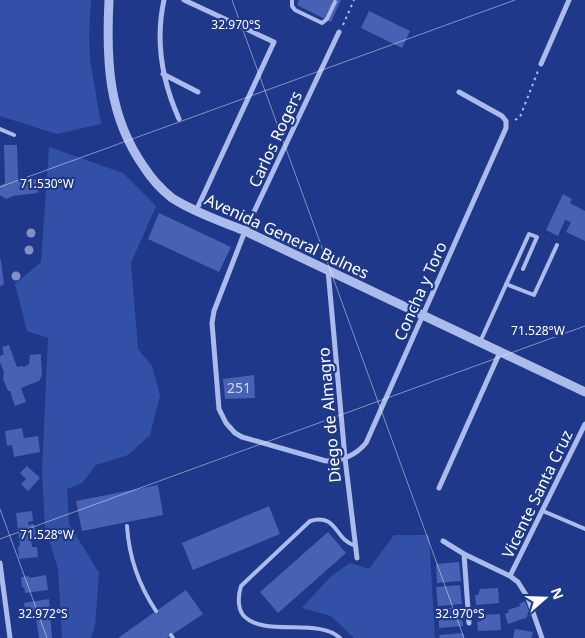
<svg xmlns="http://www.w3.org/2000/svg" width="585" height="638" font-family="'Noto Sans',sans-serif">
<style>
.green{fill:#3350a7}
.building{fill:#4861b2}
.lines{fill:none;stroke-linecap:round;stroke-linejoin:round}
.path{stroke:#abbbeb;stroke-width:2;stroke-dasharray:2.5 4;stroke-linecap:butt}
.service{stroke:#abbbeb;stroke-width:4}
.minor{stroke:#abbbeb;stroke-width:5}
.tertiary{stroke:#abbbeb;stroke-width:9}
.tree{fill:#8191c6}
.ticks{fill:none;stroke:#fff;stroke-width:1;stroke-opacity:0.45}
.labels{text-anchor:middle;stroke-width:4.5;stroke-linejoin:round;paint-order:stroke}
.number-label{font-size:14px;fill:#d1d8ec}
.street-label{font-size:16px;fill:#fff;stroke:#20388a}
.ticks-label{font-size:12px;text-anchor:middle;fill:#fff;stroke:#20388a;stroke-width:4.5;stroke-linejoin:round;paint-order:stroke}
</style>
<rect width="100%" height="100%" fill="#20388a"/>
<path class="green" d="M0 0H91L89 33 90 59 101 124 57 134 0 116Z
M49 147 123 173 156 206 131 263 138 349 152 366 160 395 150 435 128 455 96 465 82 483 67 489 69 524 99 573 95 626 91 638H62L58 569 45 527 42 472 48 338 27 331 15 284 41 262Z
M394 535H429L435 638H354L331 616 302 608 330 577 350 563 369 569Z"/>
<path class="building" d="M299 0H341L331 22 297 5Z
M369 11 410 31 402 48 361 28Z
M4 145H17L18 179H37L41 186 37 193 13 196 6 199 0 195V186L5 183Z
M563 194 572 199 570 203 585 211V241L566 232 571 222 565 220 558 236 546 230Z
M159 213 231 247 219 272 148 239Z
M0 260H1L4 285 0 286Z
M9 345 17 367 22 366 24 367 29 364 30 355 41 354V361L42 375 39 381 21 388 26 402 15 406 10 391H8L3 379 4 372 0 362V356L4 354 2 347Z
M254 375 255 398 225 399 223 379Z
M22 428 24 438 38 436 40 452 14 457 12 445 7 446 5 431Z
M27 466 40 478 28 491 21 484 26 479 20 473Z
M158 485 163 515 82 531 76 501Z
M269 506 280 534 193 570 182 543Z
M32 511 33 521 28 522V525L34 524 36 539H31L32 547H37L38 557 19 559 18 547 20 546 16 513Z
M328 532 346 553 278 613 260 592Z
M459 562 461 581 437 583 436 564Z
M46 575 48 590 25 593 24 587 22 588 21 577 29 576V578Z
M460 585 462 604 438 606 436 587Z
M496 588H498L499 603 476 605 475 595H478L480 589Z
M186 590 203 614 167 638H118Z
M49 599 52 638H39L35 611 26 613 24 603Z
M525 601 531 616 508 624 505 614 509 612 508 610 520 606 519 604Z
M461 607 463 626 439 628 438 609Z
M498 614H500L501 630 478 631 477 622 481 621V615Z
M515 629 533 632 531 638H513Z
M463 633 464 638H440L439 635Z"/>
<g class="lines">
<path class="path" d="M343 25 354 0
M515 120 520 117 538 71"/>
<path class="service" d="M292 0V6L295 10 322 23 327 19 335 2
M0 129 14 135
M506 284 534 295 557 245
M480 342 529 234 537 237 523 269
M543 511 585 529
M127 526C129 558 138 584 156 611
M171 635 173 638
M340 638C318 617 263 638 243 615 237 606 238 596 241 586L310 521C338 513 334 540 356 546"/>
<path class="minor" d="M164 0C155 41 162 81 179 119
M184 0 274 42 196 211
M339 32 245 231 214 311 212 323 219 409 226 423 235 433 242 437 326 461C342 461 356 455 366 443L506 128V121L502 116 459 92
M541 64 569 0
M163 74 198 92
M328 270 345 458 357 558
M439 488 500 352
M443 541 464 554 510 576 518 582 528 598 542 638
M464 554 469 623
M0 563 10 638
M510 576 585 424"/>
<path class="tertiary" d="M109 0C106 61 108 116 144 167 151 178 162 190 172 198 194 212 220 221 245 231L585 392"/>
</g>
<g class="tree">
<circle cx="31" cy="233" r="4.5"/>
<circle cx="29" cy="250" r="4.5"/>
<circle cx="16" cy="276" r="4.5"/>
</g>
<path class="ticks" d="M232 0 464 638M0 187 515 0M0 509 47 638M0 539 585 326"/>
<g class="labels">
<g class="number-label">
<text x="239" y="393">251</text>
</g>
<g class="street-label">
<text transform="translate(275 139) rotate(-65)" y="6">Carlos Rogers</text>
<text transform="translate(287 236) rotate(25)" y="6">Avenida General Bulnes</text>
<text transform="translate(420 291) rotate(-66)" y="6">Concha y Toro</text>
<text transform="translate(329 415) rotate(-95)" y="6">Diego de Almagro</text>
<text transform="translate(537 494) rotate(-64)" y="6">Vicente Santa Cruz</text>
</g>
</g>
<g class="ticks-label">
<text x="236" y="29">32.970°S</text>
<text x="47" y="188">71.530°W</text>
<text x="538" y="335">71.528°W</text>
<text x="47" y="539">71.528°W</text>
<text x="43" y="618">32.972°S</text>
<text x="460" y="618">32.970°S</text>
</g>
<g transform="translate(545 598) rotate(70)" stroke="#20388a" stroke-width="4" paint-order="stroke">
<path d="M0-4L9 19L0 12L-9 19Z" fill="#ffffff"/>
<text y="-8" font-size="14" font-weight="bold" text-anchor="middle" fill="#ffffff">N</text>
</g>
</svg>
